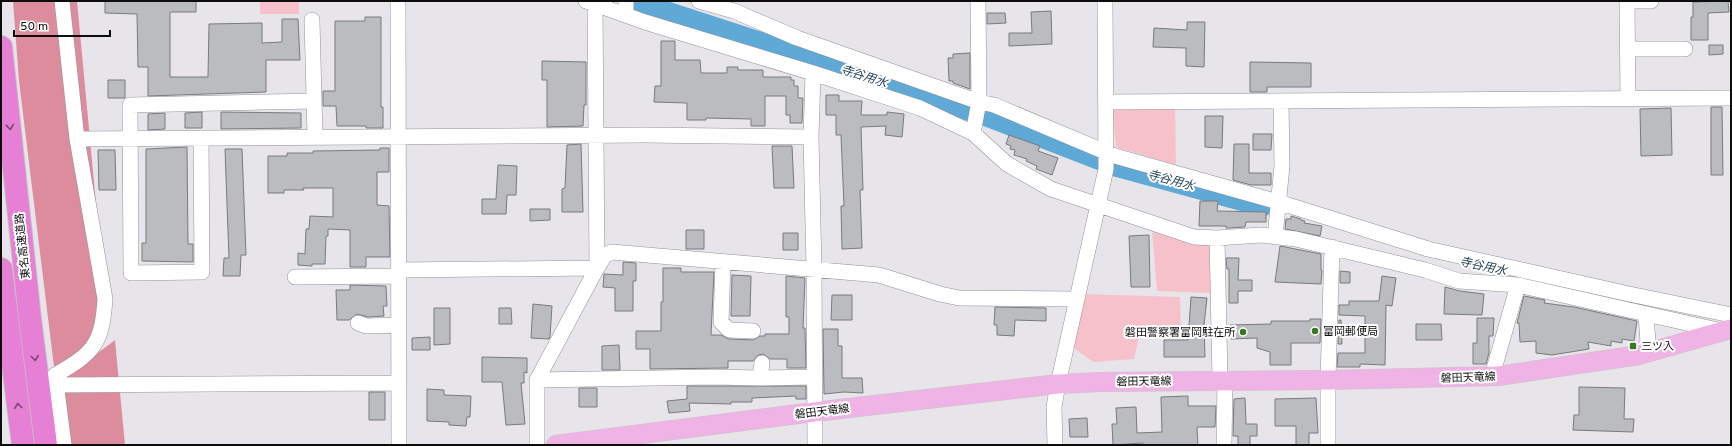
<svg xmlns="http://www.w3.org/2000/svg" width="1732" height="446" font-family="Overpass,'Noto Sans JP',sans-serif">
<style>
.green{fill:#f7c1cb}
.forest{fill:#dd8c9d}
.lines{fill:none;stroke-linecap:round;stroke-linejoin:round}
.river{stroke:#5ea9d6;stroke-width:23}
.building{fill:#babcc0;stroke:#787a7d}
.minor-casing{stroke:#939296;stroke-width:16}
.major-casing{stroke:#c5c5c5;stroke-width:20}
.highway-casing{stroke:#c5c5c5;stroke-width:24}
.minor{stroke:#fff;stroke-width:15}
.major{stroke:#f0b3e5;stroke-width:19}
.highway{stroke:#e680d4;stroke-width:22}
.oneway{stroke:#7a4671}
.poi-dot{fill:#347a1e;stroke:#fff;stroke-width:1.5}
.labels{text-anchor:middle;stroke-width:4;stroke-linejoin:round;paint-order:stroke}
.street-label{font-size:11px;fill:#0d0d0e;stroke:#fff}
.poi-label{font-size:11px;fill:#0d0d0e;stroke:#fff;text-anchor:start}
.water-label{font-size:12px;font-style:italic;fill:#1c3e51;stroke:#fff}
</style>
<rect width="100%" height="100%" fill="#e7e5ea"/>
<path class="green" d="M260 1H299V14H260Z
M1112 102H1175L1176 165 1116 147Z
M1152 229 1214 245 1212 293 1157 291Z
M1082 294 1180 297 1181 335 1139 337 1134 359 1093 362 1070 345Z"/>
<path class="forest" d="M13 1H77L105 299 92 349 55 375 19 81Z
M115 340 125 445H65L56 385Z"/>
<g class="lines">
<path class="river" d="M630 1 781 50 987 115 1119 166 1262 205"/>
</g>
<path class="building" d="M105 1H196V12H171L170 13V77H208L209 24 262 23V43L282 42V19H298L300 60H266V92L148 96V67H138L137 14 105 13Z
M1728 1 1729 12 1708 13V40H1691V17H1693V2Z
M1051 11 1052 44 1009 46V33H1032L1031 12Z
M987 13H1005L1006 23 987 24Z
M365 17H381V107H383V128H366V126H337L336 106H323V91H335V21H365Z
M1187 22H1205L1204 67 1186 66V48L1153 47 1154 28 1187 30Z
M661 41H675V60H700L701 73H727V67H738V70H763V77H791V80H794V86H798V98H803L802 123H790V115H786V96H765V126H751V119L706 118V120H687V103L654 102 655 86H661Z
M1709 45H1723V54L1709 55Z
M970 53V89L953 83V81H949L948 58H953V54Z
M542 61 586 62V105H584L583 126 547 127V80H542Z
M1250 62 1311 63V87H1267V92H1250Z
M108 80H125V98H108Z
M826 95H839V101H862L861 115H887V112L904 114 902 137 885 135 886 126 861 127 863 190H860L862 248 842 249 841 206H844L841 135H836V115H826Z
M1711 107H1722L1723 175H1711Z
M1671 108 1672 155 1641 156 1640 109Z
M202 112V128H185V113Z
M221 112 301 113V128L221 129Z
M165 113V129L148 130V114Z
M1205 116H1223L1222 148 1205 147Z
M1253 134H1272L1271 150H1253Z
M1009 135 1040 146 1038 151 1058 158 1052 175 1036 169 1037 166 1026 161 1027 159 1014 155 1015 150 1010 149 1011 146 1006 144Z
M581 144 583 212H562V189L565 188 567 145Z
M1234 144H1249V173H1271V185H1251L1233 180Z
M772 146H792L794 188H774Z
M187 147 188 244H193V262L142 261V243H146V149Z
M380 148H389V172H377V205L389 206 390 257H366V267H350V230L328 229V236H326L325 264H312V266L298 265V253L305 254 306 229H309L310 216 333 217V188H303L304 190H284V193H268V156H287V153H313V151L380 150Z
M225 149H242L246 255H241L240 276H223L224 258H229Z
M98 150H115L116 190H99Z
M498 165 517 166 516 195H507L506 214H482V199H496Z
M1200 201H1218L1217 211 1266 212V222H1246L1245 227 1229 228H1226V226H1199Z
M530 209H550V220L530 221Z
M1291 216 1301 219V220L1305 221 1304 223 1322 226 1320 236 1285 229 1286 219H1291Z
M686 230H704V249H686Z
M783 233H798V250H783Z
M1149 235 1150 287H1131L1129 236Z
M1280 246 1321 254V270H1322L1321 284 1275 282Z
M1226 258H1239L1238 280H1252V291H1238V303H1229V269H1227Z
M623 262 636 263V281H633V311H615V288L603 287 604 274 623 275Z
M663 268H681V272H714L711 335H721L729 339 753 340 760 336H765V334H789V317H786V276L805 278 803 328H805L806 368H787V359H770L763 354 758 355 753 361H728V368L650 369V349H636V331H661V302H663Z
M1340 271 1350 272V283H1340Z
M732 275 751 276 750 316H731Z
M1382 276 1396 278 1392 306 1386 305 1385 365 1360 364V367H1337L1338 353H1365V316L1339 315V305H1349V301H1379Z
M350 285 386 286 387 306H383L384 316 368 317 357 314 349 320H337L336 290H350Z
M1445 287 1460 291 1484 294 1482 315 1444 314Z
M832 295H852V320H831Z
M1524 296 1545 300 1544 303 1574 307 1637 321 1634 341 1622 339V343L1611 341V346L1588 342 1589 349 1552 355 1536 353V341L1520 342 1519 323H1517Z
M1191 297 1207 298 1204 325 1205 357H1164V340H1188Z
M533 304 552 306 550 336 549 339 531 338Z
M995 307 1046 308V321L1015 320 1014 336 997 335V325H994Z
M434 308H450V344L434 345Z
M499 308H511L512 324H499Z
M1477 318H1494L1493 336H1489V353L1486 364H1473V343H1477Z
M1310 319H1321L1320 343H1291V365H1270V352L1257 348V338L1231 339 1230 325 1271 324V321H1310Z
M1339 320H1341L1342 344H1338Z
M1416 324H1441L1442 340H1416Z
M823 329H838V346H842V378H862L863 393 844 392 824 394Z
M430 337V350H412V338Z
M619 345 620 370H602V346Z
M482 357 527 358V373L524 372V383H521L525 424 506 425 502 382H482Z
M687 386H806V399H796V396L752 398V402H731V404L689 403 690 411 669 413 667 401 687 399Z
M1579 387 1625 388 1624 419H1634L1633 432 1573 430 1574 415H1579Z
M579 388H597V407H579Z
M427 389 444 390V395L471 396 470 417H467L466 426 449 425V422L427 421Z
M369 392H385V420H369Z
M1188 396V406H1216L1215 427H1197L1198 445H1143V443L1113 445 1112 424H1117L1116 408 1136 407 1137 433 1162 432 1161 397Z
M1245 398 1246 424H1257V436H1250V445H1238V436H1233L1234 399Z
M1316 398 1318 433H1309V445H1296V426H1275V399Z
M1087 418 1088 437H1070L1069 419Z"/>
<g class="lines">
<g class="minor-casing">
<path id="minor" d="M62 1 77 139 105 299C102 344 94 353 55 375L64 445
M398 1 399 445
M586 1 645 22 813 73 920 108 973 133 1007 164 1051 189 1194 237 1217 238 1261 235 1296 239 1425 270 1459 281 1518 285 1722 331
M699 1 734 11 797 38 979 102 994 105 1115 156 1278 202 1428 249 1629 294 1731 315
M1627 1 1628 99
M1631 1H1651
M626 15V1
M312 20 315 137
M1627 49H1685
M813 73 811 137 814 269 815 445
M1107 102 1731 98
M973 133 979 102 978 1
M201 138 202 272 131 273 130 105 314 101
M77 139 644 135 811 137
M1275 237 1282 166 1281 101
M1217 238 1220 380
M723 261 721 322 729 330 753 331
M398 270 597 268 595 4
M295 277 398 276
M358 323 366 326 399 325
M1639 355 1648 343 1646 314
M1492 376 1518 285
M760 378 814 377
M537 380 713 377 760 378 762 363
M56 385 399 383
M537 445V380L597 268 605 255 612 252 879 275 940 294 959 298 1076 299
M1055 445 1054 407 1058 384 1106 169 1105 1
M1224 445 1225 380
M1328 445V380L1332 247"/>
</g>
<g class="major-casing">
<path id="major" d="M556 445 814 412 1058 384 1100 382 1328 380 1498 376 1639 355 1731 329"/>
</g>
<g class="highway-casing">
<path id="highway" d="M1 47 30 319 46 445
M1 269 23 445"/>
</g>
<use href="#minor" class="minor"/>
<use href="#major" class="major"/>
<use href="#highway" class="highway"/>
</g>
<defs><path id="oneway-chevron" d="M-2-3.5L2.5 0L-2 3.5" fill="none" stroke-width="1.6" stroke-linecap="round" stroke-linejoin="round"/></defs>
<g class="oneway">
<use href="#oneway-chevron" transform="translate(10 127) rotate(84)"/>
<use href="#oneway-chevron" transform="translate(35 358) rotate(83)"/>
<use href="#oneway-chevron" transform="translate(18 406) rotate(-97)"/>
</g>
<g class="poi-dot">
<circle cx="1315" cy="331" r="4"/>
<circle cx="1243" cy="332" r="4"/>
<rect x="1629" y="342" width="8" height="8" rx="2"/>
</g>
<g class="labels">
<g class="street-label">
<text transform="translate(22 246) rotate(-96)" y="4">東名高速道路</text>
<text transform="translate(1468 377) rotate(-2)" y="4">磐田天竜線</text>
<text transform="translate(1144 381) rotate(-1)" y="4">磐田天竜線</text>
<text transform="translate(822 411) rotate(-7)" y="4">磐田天竜線</text>
</g>
<g class="poi-label">
<text x="1323" y="335">富岡郵便局</text>
<text x="1235" y="336" text-anchor="end">磐田警察署富岡駐在所</text>
<text x="1641" y="350">三ツ入</text>
</g>
<g class="water-label">
<text transform="translate(864 76) rotate(18)" y="4">寺谷用水</text>
<text transform="translate(1171 180) rotate(15)" y="4">寺谷用水</text>
<text transform="translate(1483 266) rotate(12)" y="4">寺谷用水</text>
</g>
</g>
<rect width="1732" height="446" fill="none" stroke="#0d0d0e" stroke-width="4"/>
<path d="M14 30v6h96v-6" fill="none" stroke="#0d0d0e" stroke-width="2"/>
<text x="20" y="30" font-size="12" fill="#0d0d0e" stroke="#ffffff" stroke-width="3" paint-order="stroke">50 m</text>
</svg>
